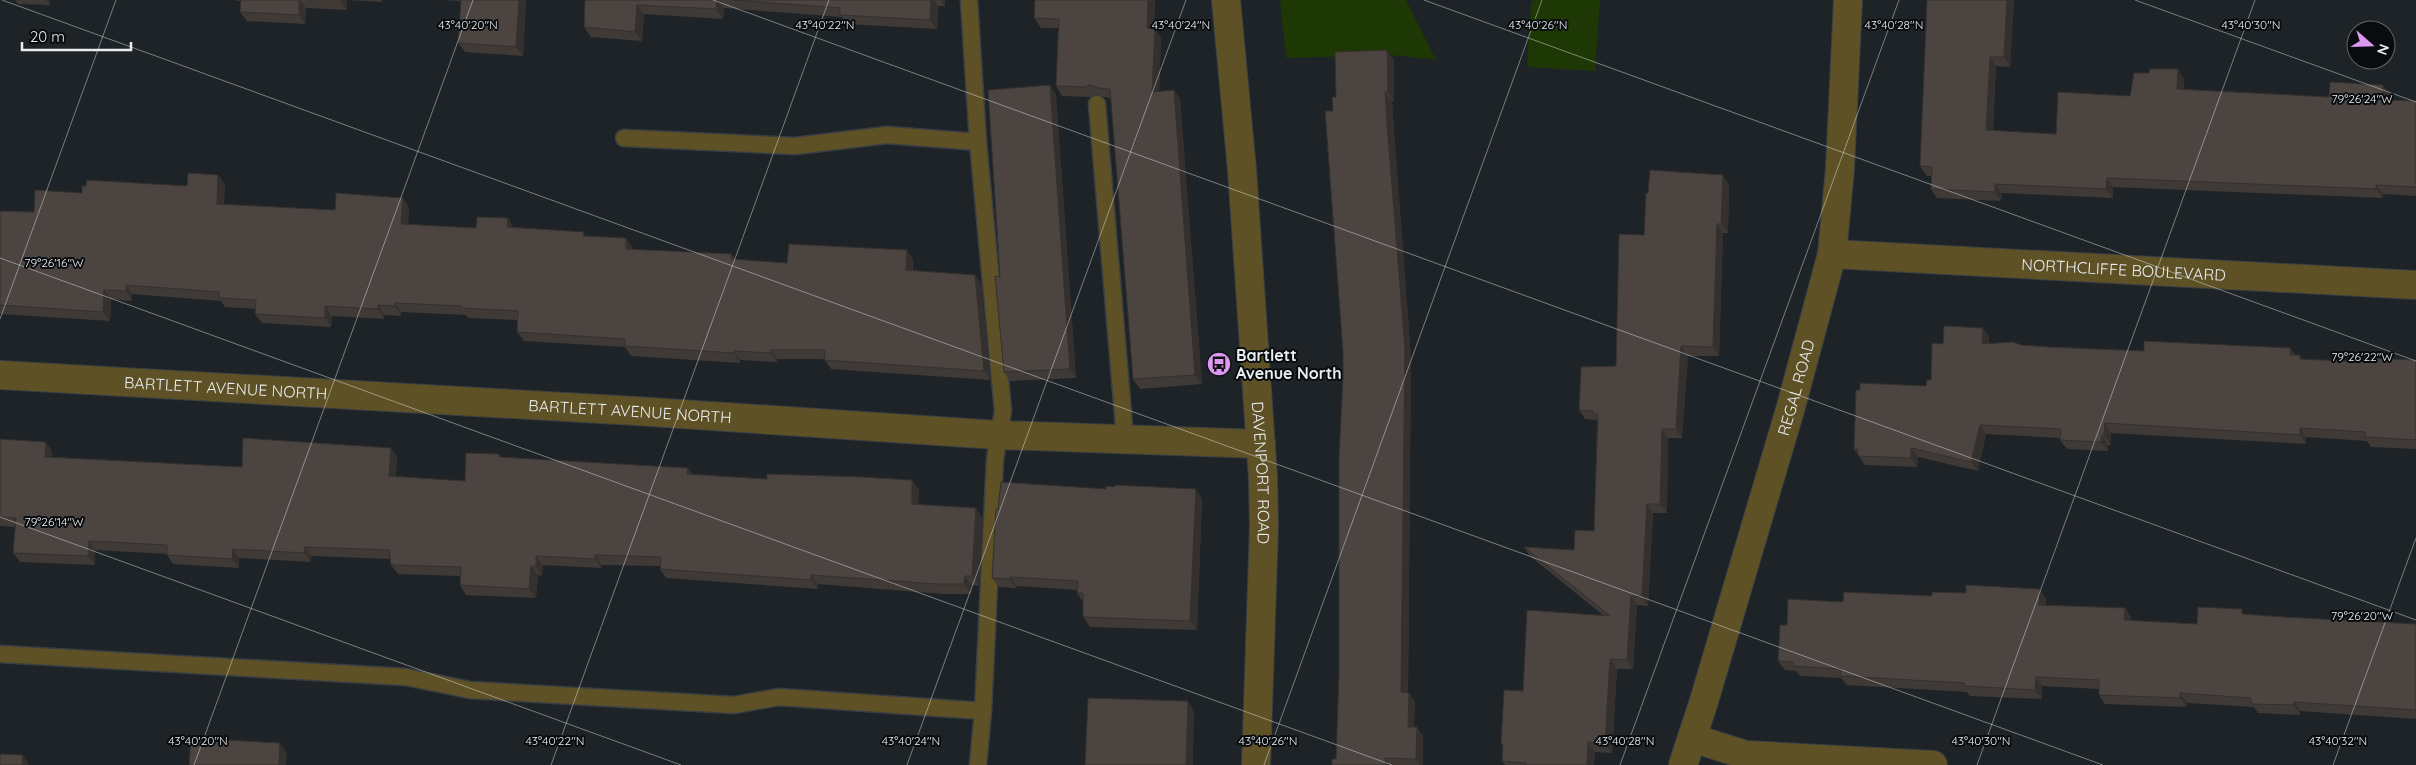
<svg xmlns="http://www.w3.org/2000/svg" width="2416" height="765" font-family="Quicksand,sans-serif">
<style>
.green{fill:#1e3805}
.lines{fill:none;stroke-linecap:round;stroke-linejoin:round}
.service-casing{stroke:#3a3f43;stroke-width:19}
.minor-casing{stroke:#3a3f43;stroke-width:30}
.tertiary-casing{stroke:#3a3f43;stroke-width:30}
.service{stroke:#5f5126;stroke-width:16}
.minor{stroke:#5f5126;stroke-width:28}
.tertiary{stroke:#5f5126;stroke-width:28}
.wall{fill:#403a37}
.shaded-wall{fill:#34302d}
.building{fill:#4b4440;stroke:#34302d}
.ticks{fill:none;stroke:#e9edf0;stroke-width:1;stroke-opacity:0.45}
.labels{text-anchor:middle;stroke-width:4;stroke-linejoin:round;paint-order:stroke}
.street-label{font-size:16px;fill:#e9edf0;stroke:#090c0e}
.poi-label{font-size:16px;font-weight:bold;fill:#e9edf0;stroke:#090c0e;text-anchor:start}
.ticks-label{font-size:12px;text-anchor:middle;fill:#e9edf0;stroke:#090c0e;stroke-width:4;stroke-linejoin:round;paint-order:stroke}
</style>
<rect width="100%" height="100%" fill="#1d2327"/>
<path class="green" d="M1280 0H1406L1436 60 1391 55 1286 58Z
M1535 0H1600L1595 71 1527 67 1531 2Z"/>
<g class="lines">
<g class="service-casing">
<path id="service" d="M969 0 978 142 1003 411 995 459 983 711 978 765
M1097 104 1125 438
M624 138 795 146 887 135 978 142
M0 654 406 677 470 690 734 705 779 697 983 711"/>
</g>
<g class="minor-casing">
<g id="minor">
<path id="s1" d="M1832 254 2416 285"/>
<path id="s2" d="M0 375 636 411 998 435 1261 444"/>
<path d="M1692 738 1746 755 1933 765"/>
<path id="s3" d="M1683 765 1704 701 1790 410 1832 254 1840 168 1848 0"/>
</g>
</g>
<g class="tertiary-casing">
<g id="tertiary">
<path id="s4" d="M1226 0 1242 170 1263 478 1264 526 1256 765"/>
</g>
</g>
<use href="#service" class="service"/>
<use href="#minor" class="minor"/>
<use href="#tertiary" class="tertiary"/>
</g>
<path class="wall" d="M15 0H50V5L18 4Z
M233 0H382V2L347 0V10L306 8 305 24 247 21 240 12 241 1Z
M442 0H526L523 56 465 52 458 43 461 1Z
M585 0H945V6H938L937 29 847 24 842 17 724 8 723 19 644 14 642 41 591 37 584 27Z
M1035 0H1155L1154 29H1155L1161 38 1159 91 1180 99 1202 384 1140 389 1133 379 1111 98 1104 97 1097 94 1090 97 1062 96 1056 86 1058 28H1041L1034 18Z
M2014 0 2010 67 1996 66 1993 131 2056 134 2130 96 2184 79V90L2329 97 2390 94 2389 100 2416 101V196L2383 194V198L2113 187V198L2002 193 2001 201 1937 198 1931 189 1932 176H1927L1920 166Z
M1394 60V101H1392L1394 132 1411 358 1408 693H1409L1415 702 1414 727 1423 736V765H1332L1336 759 1339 674 1343 377V352L1333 111 1336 97Z
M1050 85 1056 95 1076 378 1010 381 1004 372 1000 277Z
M1723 175 1729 185 1728 233H1723L1719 356H1688L1682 438H1668L1667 513H1653L1648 606 1637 605 1633 669H1617L1612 753 1595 752 1594 765H1505L1502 761 1503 748 1501 744 1523 691 1604 616 1530 556 1524 547 1574 550 1594 531 1597 420 1585 419 1579 410 1616 366 1644 235 1648 193Z
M225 184 224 204 335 210 409 207 408 224 476 228 514 227 587 236 633 248 632 250 731 254 735 259 787 263 913 259V271L975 275 981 284 990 380 831 369 824 359H777V362L740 360V363L631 356 625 347 524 341 517 332 518 320 468 318 466 315 401 312V316L384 315V319L332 316 331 327 262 323 255 314 256 309 225 307 221 301 132 294V301L111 299 110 321 0 314V211L34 212 82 193 187 186Z
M1983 328 1989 337V344L2049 347 2144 351 2290 348 2296 355 2303 359 2368 362 2416 360V449L2371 447 2367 441 2306 437V444L2111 433V445H2108V451L2067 449 2060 440V438L1986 434 1978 471 1918 457 1917 467 1865 465 1854 449 1926 386 1931 380 1943 344Z
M0 439 52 451V457L242 467 391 448 397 457 396 477 465 481 499 454 501 457 688 468 692 474 919 490 918 504 982 517 979 586 971 585V594H943L818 584V589L666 578 660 569V566L602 565 601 568 543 565 542 576 538 575 536 598 466 595 460 585V576L398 574 391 565V559L311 556V562L239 558V568L173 564 167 555V554L95 550V565L20 562 13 553 15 527 0 526Z
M1115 487 1202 499 1197 630 1090 627 1083 617V602L1077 593V590L1016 586V588L999 587 992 578 998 509 1106 489Z
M1966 593 2046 598V605L2125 608 2131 617V621L2197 624 2245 614 2284 617 2416 624V719L2300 711V715L2258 713 2254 707 2187 703 2186 707 2105 704 2099 695V689L2042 686V699L1970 696 1967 692 1847 685 1841 678 1800 676 1796 671 1785 670 1778 661 1787 625 1843 602Z"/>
<path class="shaded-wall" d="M46 0H50V5Z
M299 0H300L306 8 305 24 299 15Z
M340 0H347V10L340 1Z
M519 0H526L523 56 516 47Z
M717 0H718L724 8 723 19 716 9Z
M931 0H934L938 6 937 29 930 20Z
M941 0H945V6Z
M1148 0H1155L1153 37 1147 28Z
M2007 0H2014L2010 67 2004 57Z
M637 5 644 14 642 41 635 32Z
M1155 29 1161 38 1159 101 1152 92Z
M1387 50 1394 60V101L1388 92Z
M1990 57 1996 66 1992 139 1986 130Z
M2178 69 2184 79 2183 99 2177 89Z
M1050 85 1056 95 1076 378 1070 369Z
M2383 85 2390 94 2389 109 2383 100Z
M1174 90 1180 99 1202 384 1195 375Z
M1385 92 1392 101 1411 358 1408 702 1401 692 1387 123Z
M218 175 225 184 223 213 217 204Z
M1723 175 1729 185 1728 233 1721 224Z
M2107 178 2113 187V198L2106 189Z
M1995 184 2002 193 2001 201 1995 192Z
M2376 185 2383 194V198L2376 189Z
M403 198 409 207 408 233 401 224Z
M508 218 514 228 507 227Z
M1717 224 1723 233 1719 356 1713 347Z
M626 238 633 248 632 259 626 249Z
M907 250 913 259 912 280 906 270Z
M975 275 981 284 990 380 984 371Z
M126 285 132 294V301L126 291Z
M104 290 111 299 110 321 103 312Z
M395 303 401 312V316L395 306Z
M378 305 384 315V319L378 309Z
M325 306 332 316 331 327 325 318Z
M1983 328 1989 337V353L1982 344Z
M1681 346 1688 356 1682 438 1676 429Z
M2290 348 2297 357 2290 355Z
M771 350 777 359V362L771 353Z
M734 351 740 360V363L734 353Z
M2105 423 2111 433V445L2104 435Z
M1980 425 1986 434 1978 471 1971 462Z
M2300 428 2306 437V444L2300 435Z
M1662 429 1668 438 1667 513 1660 504Z
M2102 435 2108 445V451L2101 442Z
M46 442 52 451 51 466 45 457Z
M391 448 397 457 395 485 389 476Z
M1911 448 1918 457 1917 467 1911 458Z
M688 468 694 477 687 474Z
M912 480 919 490 918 513 912 504Z
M1196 489 1202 499 1197 630 1190 621Z
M1647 504 1653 513 1648 606 1642 596Z
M976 508 982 517 979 586 972 576Z
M89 541 95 550V565L88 556Z
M305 547 311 556V562L304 553Z
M233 549 239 558V568L232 559Z
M595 555 602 565 601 568 595 559Z
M536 556 543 565 542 576 536 566Z
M531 566 538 575 536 598 529 589Z
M811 575 818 584V589L811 580Z
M965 576 971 585V594L964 584Z
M1010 577 1016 586V588L1010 579Z
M2040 589 2046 598V614L2039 605Z
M1631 596 1637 605 1633 669 1627 660Z
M2125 608 2131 617V630L2124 620Z
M1610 659 1617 669 1612 753 1605 744Z
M2036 677 2042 686V699L2035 690Z
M1409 693 1415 702 1414 736 1408 727Z
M2180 693 2187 703 2186 707 2180 698Z
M1188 701 1194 711 1193 765H1186Z
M2294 702 2300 711V715L2294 705Z
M1417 727 1423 736V765H1420L1416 759Z
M1588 742 1595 752 1594 765H1587Z
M280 743 287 753 286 765H279Z
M23 755 29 765H22Z
M1385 758 1390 765H1385Z"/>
<path class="building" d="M241 0H299V15L240 12Z
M461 0H519L516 47 458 43Z
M585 0H717L716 9 637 5 635 32 584 27Z
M734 0H931L930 20 840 15V8Z
M1035 0H1148L1147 28 1155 29 1152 92 1174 90 1195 375 1133 379 1110 89 1098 88 1090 85 1084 87 1056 86 1059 19 1034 18Z
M1927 0H2007L2004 57H1990L1986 130 2056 134 2058 92 2130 96 2134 73H2149L2150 69H2178L2177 89 2329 97 2330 82 2383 85V100L2416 101V187L2376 185V189L2107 178 2106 189 1995 184V192L1931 189 1932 167 1920 166Z
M1387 50 1388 92H1385L1387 123 1405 349 1401 692 1409 693 1408 727H1417L1416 759 1385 758V765H1332V759H1336L1339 674V458L1343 377V352L1325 111H1333L1332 97H1336L1335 52Z
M1050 85 1070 369 1004 372 995 276 1000 277 988 90Z
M1650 170 1723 175 1721 224H1717L1713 347 1681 346 1676 429H1662L1660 504H1647L1642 596H1631L1627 660 1610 659 1605 744 1588 742 1587 765H1526V763L1502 761 1503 744H1501L1504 690 1523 691 1527 610 1610 616 1524 547 1574 550 1575 530 1594 531 1598 414H1593V411L1579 410 1581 367 1616 366 1619 234 1644 235 1646 193H1648Z
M188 173 218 175 217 204 335 210 336 193 403 198 401 224 476 228 477 217 508 218 507 227 584 232 583 236 626 238V249L731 254V259L787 263 789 244 907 250 906 270 975 275 984 371 824 360 825 350H771V353L734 351V353L625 346V339L517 332 518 311 462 308V306L395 303V306L378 305V309L325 306V318L255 314 256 300 219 298V292L126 285V291L104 290 103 312 0 305V211L34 212 35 190 82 193V186H86L87 180 187 186Z
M1944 326 1983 328 1982 344 2013 342 2021 345 2049 347 2144 351V341L2290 348V355H2300V359L2368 362V358L2416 360V440L2365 437V432L2300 428V435L2105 423 2104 435H2102L2101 442 2060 440 2061 429 1980 425 1971 462 1911 448V458L1858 456V449H1854L1856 390H1860V383L1926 386 1927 380H1931L1932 343 1943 344Z
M243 438 391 448 389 476 465 481 466 453 499 454V457L688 468 687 474 767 479V474L862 477 912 480V504L976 508 972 576H965L964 584H936L811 575V580L660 569 661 557 595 555V559L536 556V566H531L529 589 460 585 461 567 391 565 389 550 305 547 304 553 233 549 232 559 167 555V545L89 541 88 556 13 553 16 518 0 517V439L46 442 45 457 242 467Z
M1001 482 1106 489V486L1115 487V485L1196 489 1190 621 1083 617V593H1077L1078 581 1010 577V579L992 578 996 509H998Z
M1966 585 2040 589 2039 605 2125 608 2124 620 2197 624 2198 607 2242 609V614L2284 617 2416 624V710L2294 702V705L2251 704V698L2180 693V698L2099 695V680L2036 677 2035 690 1964 686V683L1840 676 1841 669 1793 666V662L1778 661 1780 625H1787L1788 599 1843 602 1844 592 1932 596V592L1966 593Z
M1088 698 1188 701 1186 765H1085Z
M191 738 280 743 279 765H189Z
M0 754 23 755 22 765H0Z"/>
<path class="ticks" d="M2 0 2103 765M713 0 2416 620M1424 0 2416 361M2135 0 2416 102M0 258 1392 765M0 319 116 0M0 517 681 765M194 765 473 0M551 765 829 0M907 765 1186 0M1264 765 1542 0M1620 765 1899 0M1977 765 2255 0M2333 765 2416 538"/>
<defs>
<g id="bus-disc" transform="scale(1.25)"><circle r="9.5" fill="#de98f2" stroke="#090c0e"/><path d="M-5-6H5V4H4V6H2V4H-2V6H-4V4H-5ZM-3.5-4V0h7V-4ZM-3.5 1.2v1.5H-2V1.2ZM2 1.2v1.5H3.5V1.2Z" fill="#111"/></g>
</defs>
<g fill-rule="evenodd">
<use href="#bus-disc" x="1219" y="364"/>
</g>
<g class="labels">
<g class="street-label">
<text dy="6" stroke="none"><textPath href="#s1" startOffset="292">NORTHCLIFFE BOULEVARD</textPath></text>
<text dy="6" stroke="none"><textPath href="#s2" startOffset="226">BARTLETT AVENUE NORTH</textPath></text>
<text dy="6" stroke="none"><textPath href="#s3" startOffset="394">REGAL ROAD</textPath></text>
<text dy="6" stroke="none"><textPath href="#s2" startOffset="631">BARTLETT AVENUE NORTH</textPath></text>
<text dy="6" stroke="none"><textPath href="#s4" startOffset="474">DAVENPORT ROAD</textPath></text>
</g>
<g class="poi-label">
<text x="1236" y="361">Bartlett<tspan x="1236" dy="18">Avenue North</tspan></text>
</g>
</g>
<g class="ticks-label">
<text x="468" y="29">43°40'20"N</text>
<text x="825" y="29">43°40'22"N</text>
<text x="1181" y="29">43°40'24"N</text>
<text x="1538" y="29">43°40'26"N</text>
<text x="1894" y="29">43°40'28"N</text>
<text x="2251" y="29">43°40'30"N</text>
<text x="2362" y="103">79°26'24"W</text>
<text x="54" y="267">79°26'16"W</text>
<text x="2362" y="361">79°26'22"W</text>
<text x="54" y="526">79°26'14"W</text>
<text x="2362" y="620">79°26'20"W</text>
<text x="198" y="745">43°40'20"N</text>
<text x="555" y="745">43°40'22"N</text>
<text x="911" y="745">43°40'24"N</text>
<text x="1268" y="745">43°40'26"N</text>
<text x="1625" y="745">43°40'28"N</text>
<text x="1981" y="745">43°40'30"N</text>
<text x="2338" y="745">43°40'32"N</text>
</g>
<g transform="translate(2371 45) rotate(110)"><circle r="24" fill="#090c0e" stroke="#636668"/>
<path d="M0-4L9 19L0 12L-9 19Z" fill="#de98f2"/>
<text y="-8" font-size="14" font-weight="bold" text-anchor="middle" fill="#e9edf0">N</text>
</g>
<path d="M22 42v8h109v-8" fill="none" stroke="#e9edf0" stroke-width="2.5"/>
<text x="30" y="42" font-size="15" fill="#e9edf0" stroke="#090c0e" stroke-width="4" paint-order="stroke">20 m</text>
</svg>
